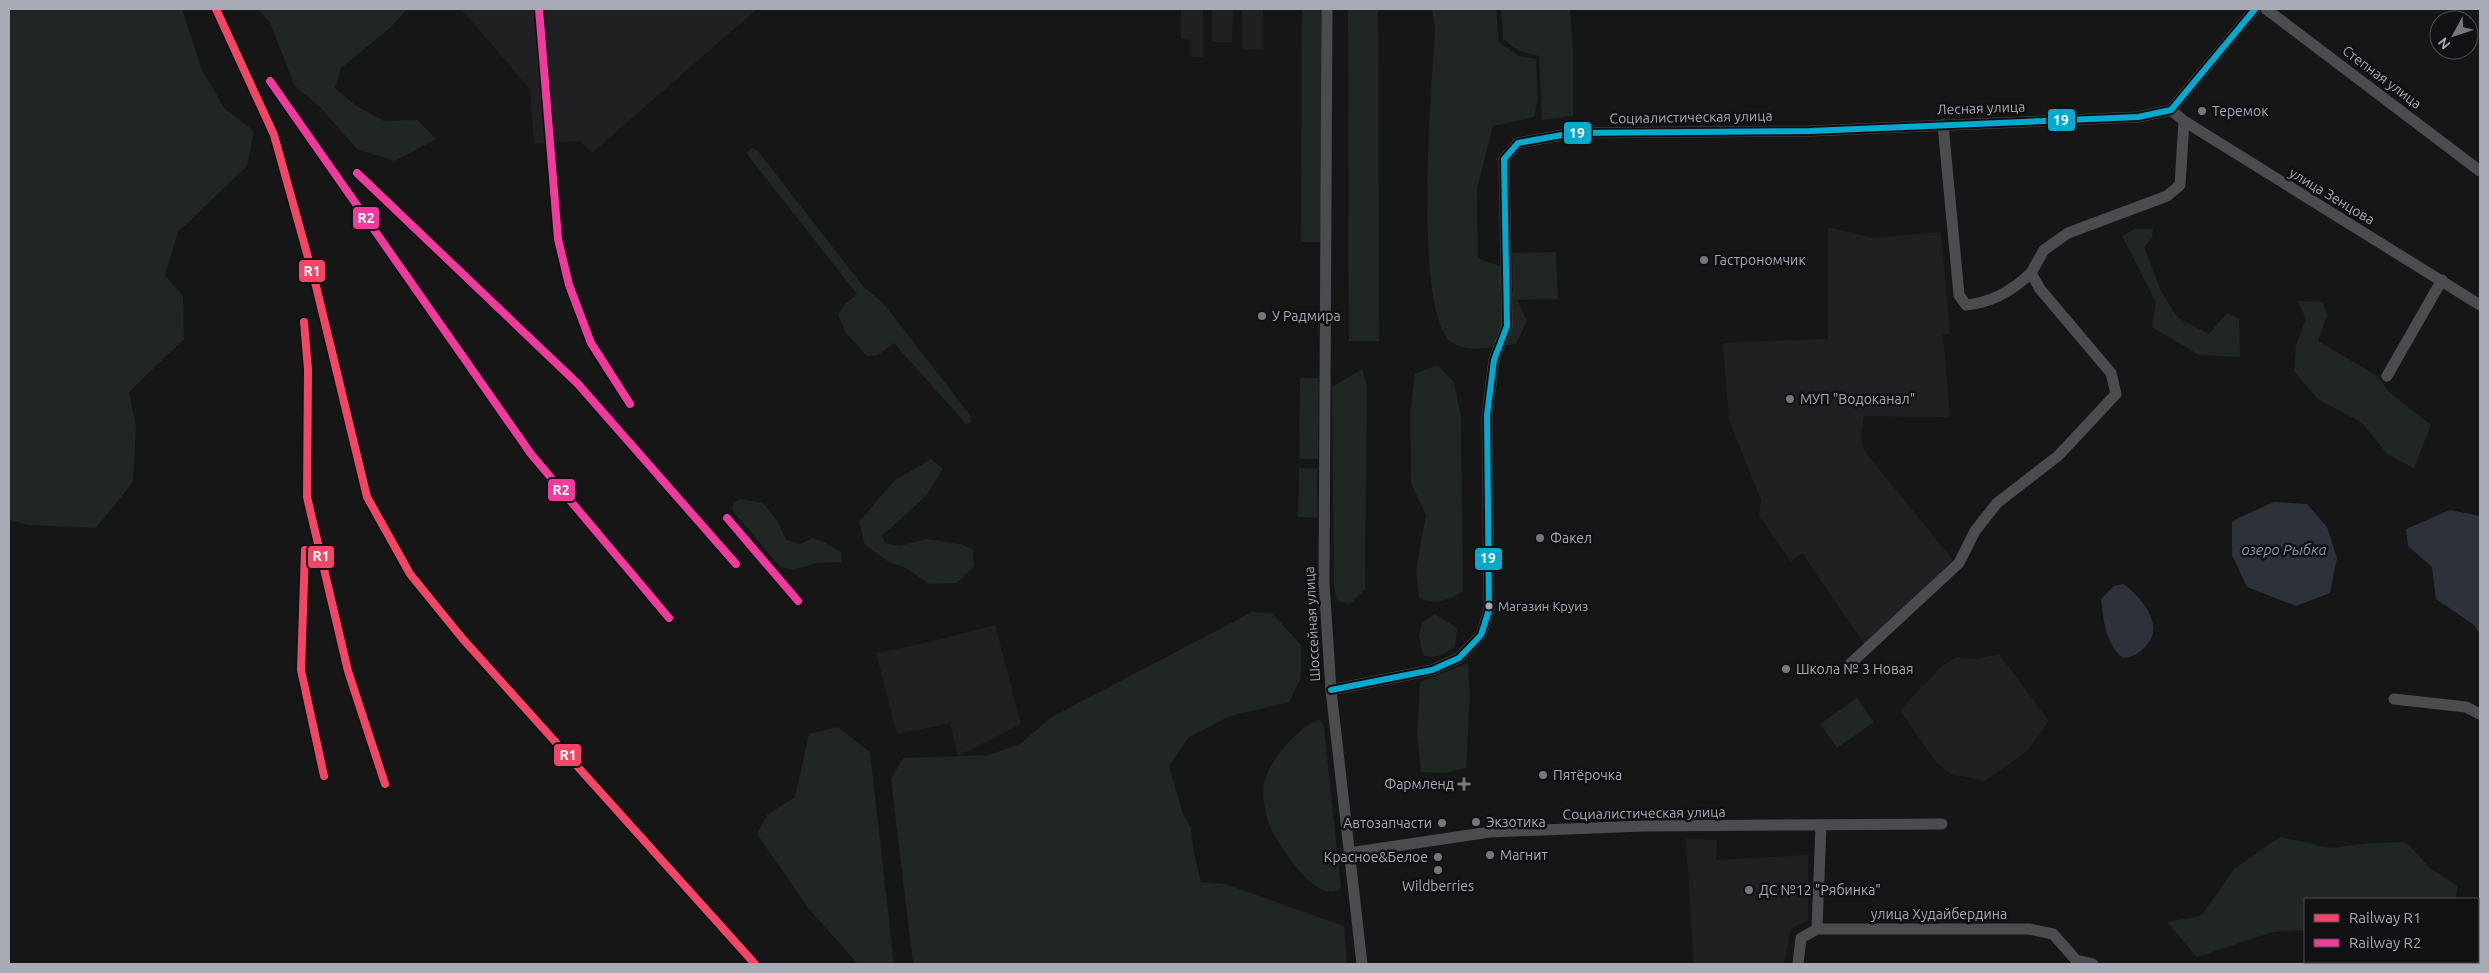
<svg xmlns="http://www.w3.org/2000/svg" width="2489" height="973" font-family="Ubuntu,sans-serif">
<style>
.built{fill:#202022}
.green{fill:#202621}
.water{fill:#2d3139}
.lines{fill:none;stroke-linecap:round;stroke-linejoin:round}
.minor{stroke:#4b4c4f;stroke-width:11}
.bus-1-casing{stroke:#111012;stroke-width:10}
.bus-1{stroke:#00a9ce;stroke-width:6}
.rail-1-casing{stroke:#111012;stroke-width:11}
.rail-2-casing{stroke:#111012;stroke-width:11}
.rail-1{stroke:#f34667;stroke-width:8}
.rail-2{stroke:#f13a9d;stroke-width:8}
.poi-dot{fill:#75777e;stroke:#111012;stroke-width:2}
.bus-dot{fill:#a8abb6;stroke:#111012;stroke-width:2}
.labels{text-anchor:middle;stroke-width:5;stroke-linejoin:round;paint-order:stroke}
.bus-label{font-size:13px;fill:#a8abb6;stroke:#111012;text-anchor:start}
.street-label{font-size:14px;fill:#a8abb6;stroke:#111012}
.poi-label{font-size:14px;fill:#a8abb6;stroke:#111012;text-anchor:start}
.water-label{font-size:15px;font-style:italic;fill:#8295ae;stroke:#111012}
.line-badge{stroke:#111012;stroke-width:2}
.badge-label{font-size:14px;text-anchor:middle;font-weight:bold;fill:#fff}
</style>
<rect width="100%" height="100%" fill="#161616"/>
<path class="built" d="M461 9H757L592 153 580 141 534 144 530 89Z
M1181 9H1203V57H1191V40L1181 39Z
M1212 9H1233L1232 42H1212Z
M1242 9H1263V50L1242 49Z
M1828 227 1873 238 1941 232 1950 334H1943L1950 417 1864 416 1861 438 1865 452 1953 560 1865 645 1802 553 1791 562 1759 515 1761 500 1729 420 1723 343 1828 339Z
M995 625 1021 724 958 756 950 723 897 734 876 653 930 642Z
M1999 654 2049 721 2026 752 1985 781 1951 774 1936 762 1900 710 1942 666 1957 657 1977 659Z
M1686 839 1717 840 1716 860 1808 855V920L1791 929 1784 963 1694 964Z"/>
<path class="green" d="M9 9H182L202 70 225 109 254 131 247 166 178 232 165 275 183 296 184 339 129 392 136 426 133 482 96 528 28 525 9 519Z
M257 9H407L390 28 341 68 335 88 355 105 384 121 417 120 436 139 395 161 357 149 320 107 294 85 270 22Z
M1302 9H1321V242H1301Z
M1348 9H1378L1379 341H1349Z
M1432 9H1496L1499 42 1518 56 1536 59 1538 99 1534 117 1493 126 1477 189 1478 258 1502 267 1513 294 1512 253 1556 252 1558 299 1517 300 1527 321 1516 344C1497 346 1464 355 1449 340 1413 301 1432 85 1435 27Z
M1501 9H1570L1573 47V116L1542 120 1539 56 1519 51 1503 39Z
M752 148 758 151 863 286 884 304 970 415 971 422 966 424 894 343 878 355 867 356 846 333 838 315 843 306 857 294 746 153Z
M2135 229H2153L2152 238 2144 247 2161 291 2178 318 2209 334 2227 313 2239 319 2240 357 2199 355 2152 327 2156 302 2122 236Z
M2298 301 2323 302 2327 315 2318 341 2377 376 2389 392 2431 425 2414 468 2388 455 2362 423 2318 399 2294 371 2296 346 2306 319Z
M1437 365 1454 382 1461 417 1463 591C1448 600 1436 606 1419 598L1416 570 1426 515 1411 483 1410 413 1415 374Z
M1362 369 1367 385 1365 589 1350 604 1337 601 1334 589 1332 387Z
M1300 378H1319L1318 459H1299Z
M931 459 943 469 927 495 882 536 885 543 900 546 926 539 960 544 973 549 974 566 957 583 929 584 906 568 889 562 865 545 859 522 894 481Z
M1299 468 1317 469V518L1298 517Z
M741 499 763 503 777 520 786 540 800 544 813 538 824 542 842 553 841 562 817 563 793 570 780 567 732 510 734 502Z
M1252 612 1272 613 1301 645V678L1289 702 1230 716 1189 737 1169 766 1183 814 1191 828 1193 849 1201 882 1225 884 1344 926 1347 964H913L891 779 903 758 989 755 1022 743 1050 718Z
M1435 614 1457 628 1455 647C1443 654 1436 660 1423 655L1419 636 1422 622Z
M1468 663 1470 695 1466 768 1445 773 1421 772 1417 733 1420 682Z
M1857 698 1874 722 1837 748 1820 724Z
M1320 720 1324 727 1341 888C1318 909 1275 840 1268 822 1265 812 1261 791 1265 780 1269 766 1282 748 1292 739 1301 731 1308 722 1320 720Z
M838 727 870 752 894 964H858L808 908 757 834 767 815 795 797 809 734Z
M2280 837 2331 848 2370 843 2406 842 2430 868 2458 886 2455 899H2305V930L2273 932 2197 957 2167 922 2201 916 2234 869Z"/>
<path class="water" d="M2274 502 2307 504 2327 527 2337 558 2330 593 2296 606 2247 587 2232 555V521Z
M2450 510 2480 516V635L2474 625 2436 599 2432 567 2408 546 2406 529Z
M2124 584C2142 599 2167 626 2144 648 2138 654 2131 658 2123 658 2106 645 2103 619 2101 599L2114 586Z"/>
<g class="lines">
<path class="minor" d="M1327 9 1324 583 1331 690 1362 964
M2266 9 2480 171
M2171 110 2184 121 2480 305
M1943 125 1959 295 1966 305C1990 303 2013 290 2031 273
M2387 376 2442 280
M1850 664 1959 563 1975 531 1997 503 2058 456 2116 394 2111 373 2040 289 2031 273 2044 250 2068 233 2167 196 2180 185 2184 121
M1331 690 1432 670 1459 658 1481 635 1489 610 1487 415 1494 360 1507 326 1504 159 1518 143 1573 133 1810 131 2138 117 2171 110 2255 9
M2394 699 2466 707 2480 714
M1349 853 1490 832 1643 826 1942 824
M2478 919H2480
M1817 929 1821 825
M1798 964 1801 938 1817 929H2029L2053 934 2076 960 2093 964"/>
<g class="bus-1-casing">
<path id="bus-1" d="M1331 690 1432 670 1459 658 1481 635 1489 610 1487 415 1494 360 1507 326 1504 159 1518 143 1573 133 1810 131 2138 117 2171 110 2255 9"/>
</g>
<use href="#bus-1" class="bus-1"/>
<g class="rail-1-casing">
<path id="rail-1" d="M216 9 274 135 316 286 367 497 410 574 462 638 755 964
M304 322 308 369 307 497 348 671 385 784
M305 550 301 670 324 776"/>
</g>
<g class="rail-2-casing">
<path id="rail-2" d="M539 9 558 239 569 285 591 343 630 404
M270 81 531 454 669 618
M357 173 578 384 736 564
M727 518 798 601"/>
</g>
<use href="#rail-1" class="rail-1"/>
<use href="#rail-2" class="rail-2"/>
</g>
<g class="poi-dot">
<circle cx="2202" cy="111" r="5"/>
<circle cx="1704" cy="260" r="5"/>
<circle cx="1262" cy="316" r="5"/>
<circle cx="1790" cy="399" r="5"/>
<circle cx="1540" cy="538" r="5"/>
<circle cx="1786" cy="669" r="5"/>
<circle cx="1543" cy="775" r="5"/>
<path d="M1461.5 776.5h5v5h5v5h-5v5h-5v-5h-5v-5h5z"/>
<circle cx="1476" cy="822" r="5"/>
<circle cx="1442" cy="823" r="5"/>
<circle cx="1490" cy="855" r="5"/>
<circle cx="1438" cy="857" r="5"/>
<circle cx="1438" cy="870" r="5"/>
<circle cx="1749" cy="890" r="5"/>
</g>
<circle class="bus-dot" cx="1489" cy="606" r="4.5"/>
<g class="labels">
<g class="bus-label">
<text x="1498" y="611">Магазин Круиз</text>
</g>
<g class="street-label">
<text transform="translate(2382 77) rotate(37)" y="5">Степная улица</text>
<text transform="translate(1981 108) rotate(-2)" y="5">Лесная улица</text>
<text transform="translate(1691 117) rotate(-1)" y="5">Социалистическая улица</text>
<text transform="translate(2332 196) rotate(31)" y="5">улица Зенцова</text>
<text transform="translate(1312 624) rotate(-93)" y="5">Шоссейная улица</text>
<text transform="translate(1644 813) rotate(-1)" y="5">Социалистическая улица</text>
<text x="1939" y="919">улица Худайбердина</text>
</g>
<g class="poi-label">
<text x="2212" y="116">Теремок</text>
<text x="1714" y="265">Гастрономчик</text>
<text x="1272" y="321">У Радмира</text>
<text x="1800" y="404">МУП "Водоканал"</text>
<text x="1550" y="543">Факел</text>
<text x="1796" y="674">Школа № 3 Новая</text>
<text x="1553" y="780">Пятёрочка</text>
<text x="1454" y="789" text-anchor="end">Фармленд</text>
<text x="1486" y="827">Экзотика</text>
<text x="1432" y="828" text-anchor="end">Автозапчасти</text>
<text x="1500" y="860">Магнит</text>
<text x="1428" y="862" text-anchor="end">Красное&amp;Белое</text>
<text x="1438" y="891" text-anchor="middle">Wildberries</text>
<text x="1759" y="895">ДС №12 "Рябинка"</text>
</g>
<g class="water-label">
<text x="2284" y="555">озеро Рыбка</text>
</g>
</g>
<g class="line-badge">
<rect x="2047" y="108" width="29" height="24" rx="5" fill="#00a9ce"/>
<rect x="1563" y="121" width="29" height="24" rx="5" fill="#00a9ce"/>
<rect x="352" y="206" width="28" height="24" rx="5" fill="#f13a9d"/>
<rect x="298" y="259" width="28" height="24" rx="5" fill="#f34667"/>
<rect x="547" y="478" width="29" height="24" rx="5" fill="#f13a9d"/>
<rect x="307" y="545" width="28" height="24" rx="5" fill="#f34667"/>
<rect x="1474" y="547" width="29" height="24" rx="5" fill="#00a9ce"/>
<rect x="553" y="743" width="29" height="24" rx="5" fill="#f34667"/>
</g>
<g class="badge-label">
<text x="2061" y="125">19</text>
<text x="1577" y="138">19</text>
<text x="366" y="223">R2</text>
<text x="312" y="276">R1</text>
<text x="561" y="495">R2</text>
<text x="321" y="561">R1</text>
<text x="1488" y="563">19</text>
<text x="568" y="760">R1</text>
</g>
<rect width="2489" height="973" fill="none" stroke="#a8abb6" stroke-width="20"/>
<rect x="2304" y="898" width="175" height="65" fill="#111012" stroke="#4d4e54"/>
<rect x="2314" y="914" width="25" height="8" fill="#f34667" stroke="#4d4e54"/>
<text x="2349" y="923" font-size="15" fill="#a8abb6">Railway R1</text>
<rect x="2314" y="939" width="25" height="8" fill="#f13a9d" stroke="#4d4e54"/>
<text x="2349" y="948" font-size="15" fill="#a8abb6">Railway R2</text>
<g transform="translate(2454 35) rotate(230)"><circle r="24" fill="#111012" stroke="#4d4e54"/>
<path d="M0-4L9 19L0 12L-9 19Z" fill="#75777e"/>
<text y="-8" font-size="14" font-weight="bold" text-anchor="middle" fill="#a8abb6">N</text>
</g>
</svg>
